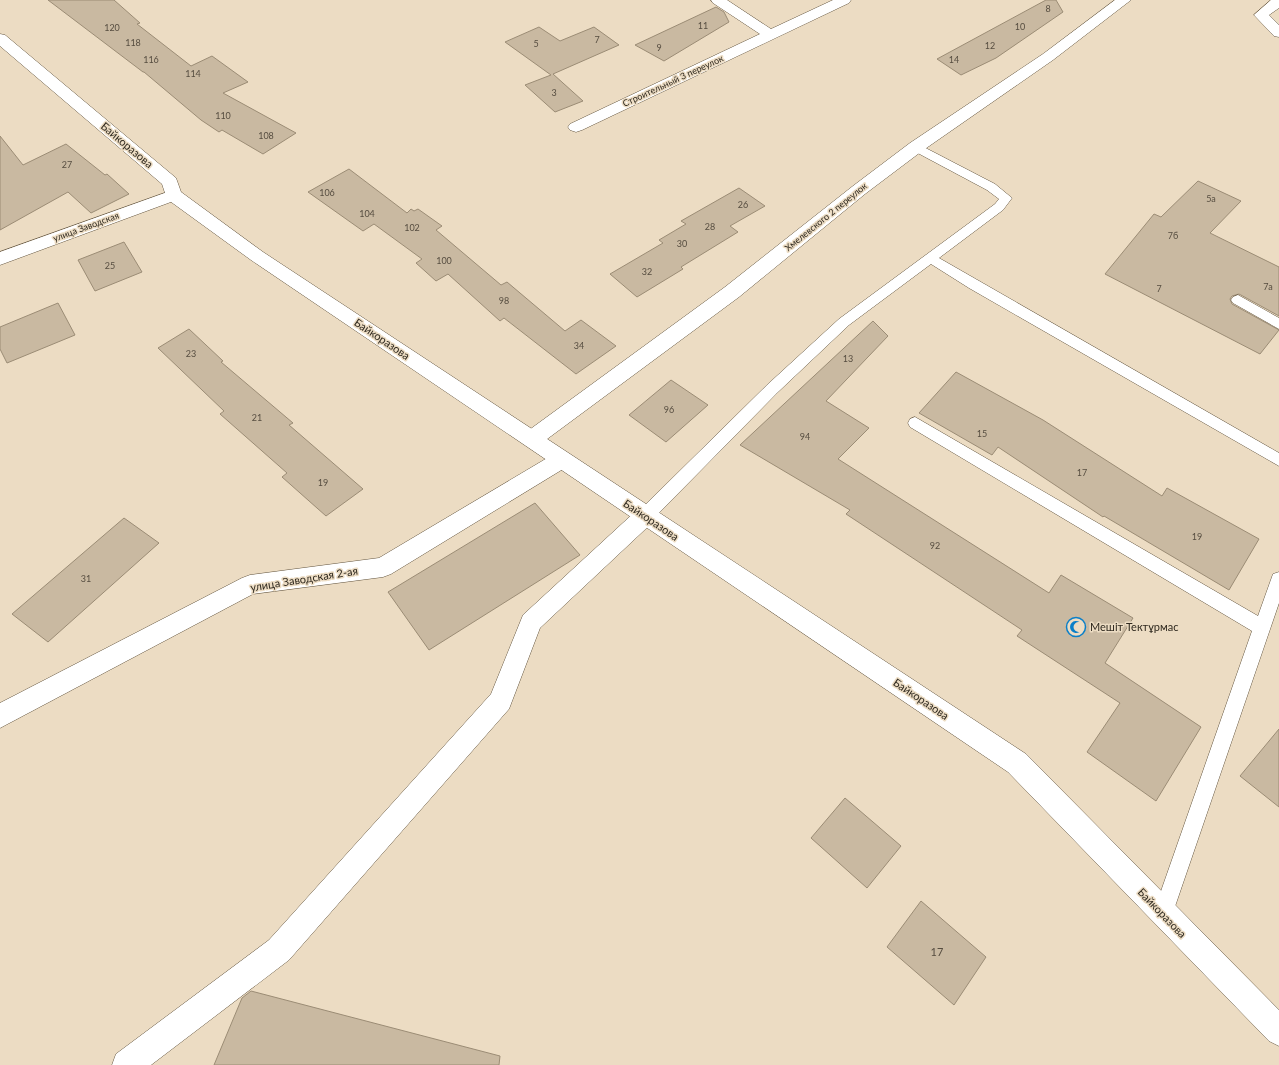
<svg xmlns="http://www.w3.org/2000/svg" width="1279" height="1065" font-family="Lato,sans-serif">
<style>
.building{fill:#c9b9a1;stroke:#9b8c75}
.lines{fill:none;stroke-linecap:round;stroke-linejoin:round}
.service-casing{stroke:#645640;stroke-width:1}
.minor-casing{stroke:#645640;stroke-width:1}
.tertiary-casing{stroke:#645640;stroke-width:1}
.service{fill:#fff;fill-rule:evenodd}
.minor{fill:#fff;fill-rule:evenodd}
.tertiary{fill:#fff;fill-rule:evenodd}
.labels{text-anchor:middle;stroke-width:3;stroke-linejoin:round;paint-order:stroke}
.number-label{font-size:9px;fill:#564d40}
.far-street-label{font-size:9px;fill:#2f291f;stroke:#ecdcc3}
.street-label{font-size:11px;fill:#2f291f;stroke:#ecdcc3}
.poi-label{font-size:11px;fill:#2f291f;stroke:#ecdcc3;text-anchor:start}
.near-number-label{font-size:11px;fill:#564d40}
</style>
<rect width="100%" height="100%" fill="#ecdcc3"/>
<path class="building" d="M48 0H114L140 23 137 24 191 66 212 56 248 82 223 93 296 133 263 154 222 130 219 132 201 120 144 72H143Z
M1046 0H1056L1063 12 996 58 961 75 937 59Z
M716 7 724 12 729 22 664 61 635 45Z
M539 27 560 41 594 27 619 45 553 74 583 101 555 112 525 85 551 75 505 42Z
M0 136 23 165 66 144 105 175 107 174 129 194 91 213 68 192 0 230Z
M349 169 407 213 411 209 414 211 418 209 442 226 436 230 501 285 507 282 565 331 581 320 616 346 576 374 504 318 500 321 448 274 436 281 416 263 422 259 374 224 363 231 308 192Z
M1198 181 1241 201 1210 233 1279 267V316L1239 294 1232 296 1230 299 1232 304 1279 330 1260 354 1105 274 1154 214 1161 217Z
M739 188 765 206 730 226 738 232 681 267 683 269 637 297 610 274 663 243 659 240 686 224 681 221Z
M124 242 142 272 95 291 78 260Z
M58 303 75 335 7 363 0 349V327Z
M873 321 888 336 826 401 869 428 838 459 1049 593 1061 575 1133 618 1105 663 1201 727 1156 801 1087 752 1120 703 1017 636 1022 630 846 514 850 510 740 445Z
M189 329 223 361 221 362 293 423 289 425 363 489 326 516 282 477 287 473 220 414 224 411 158 348Z
M956 372 1043 420 1162 496 1167 488 1259 539 1229 590 1104 516 1103 517 998 447 992 455 919 413Z
M671 380 708 405 666 442 629 415Z
M535 503 580 555 429 650 388 592Z
M124 518 159 543 48 642 12 614Z
M1279 729V807L1240 776Z
M845 798 901 846 867 888 811 838Z
M921 901 986 957 954 1005 887 947Z
M251 991 500 1056 499 1065H214L242 998Z"/>
<g class="lines">
<g class="service-casing">
<path id="service" d="M916 143 995 184 1012 198 1003 210 939 258 1279 453V466L969 288 931 264 849 325 777 393 651 521 645 523 639 521 637 516 639 511 767 385 839 319 995 204 999 199 987 190 912 150 910 147 912 144Z
M1238 295 1279 318V329L1233 303 1231 300 1233 297Z
M915 417 1258 616 1273 574 1279 572V603L1170 921 1163 924 1156 921 1153 914 1252 631 910 427 908 423 910 419Z"/>
</g>
<g class="minor-casing">
<path id="minor" d="M711 0H727L771 29 833 0H851L849 3 582 130 576 132 570 130 568 127 570 124 760 34 713 3Z
M1115 0H1131L1053 60 922 151 865 194 739 297 539 445 532 447 525 445 522 439 525 433 725 287 853 186 910 143 1043 54Z
M1271 0H1279V8L1269 15 1279 25V37L1274 36 1254 15Z
M173 190 179 191 181 195 179 199 0 265V252Z
M561 452 568 454 571 460 568 466 391 574 383 577 253 594 0 728V703L242 578 250 575 379 558 554 454Z
M645 507 653 510 656 516 653 522 540 628 509 709 289 960 151 1065H112L116 1054 269 940 491 694 523 615 637 510Z"/>
</g>
<g class="tertiary-casing">
<path id="tertiary" d="M0 34 5 35 176 178 181 192 263 252 1026 754 1279 1010V1046L1269 1041 1008 772 251 260 167 199 162 184 0 46Z"/>
</g>
<use href="#service" class="service"/>
<use href="#minor" class="minor"/>
<use href="#tertiary" class="tertiary"/>
</g>
<defs>
<g id="mosque-ring" transform="scale(1)"><circle r="9.5" fill="#ecdcc3" stroke="#0b7fc8" stroke-width="1.5"/><path d="M3.5-4.9A6 6 0 1 0 3.5 4.9A5 5 0 1 1 3.5-4.9Z" fill="#0b7fc8"/></g>
</defs>
<g fill-rule="evenodd">
<use href="#mosque-ring" x="1076" y="627"/>
</g>
<g class="labels">
<g class="number-label">
<text x="1048" y="12">8</text>
<text x="703" y="29">11</text>
<text x="1020" y="30">10</text>
<text x="112" y="31">120</text>
<text x="597" y="43">7</text>
<text x="133" y="46">118</text>
<text x="536" y="47">5</text>
<text x="990" y="49">12</text>
<text x="659" y="51">9</text>
<text x="151" y="63">116</text>
<text x="954" y="63">14</text>
<text x="193" y="77">114</text>
<text x="554" y="96">3</text>
<text x="223" y="119">110</text>
<text x="266" y="139">108</text>
<text x="67" y="168">27</text>
<text x="327" y="196">106</text>
<text x="1211" y="202">5а</text>
<text x="743" y="208">26</text>
<text x="367" y="217">104</text>
<text x="710" y="230">28</text>
<text x="412" y="231">102</text>
<text x="1173" y="239">7б</text>
<text x="682" y="247">30</text>
<text x="444" y="264">100</text>
<text x="110" y="269">25</text>
<text x="647" y="275">32</text>
<text x="1268" y="290">7а</text>
<text x="1159" y="292">7</text>
<text x="504" y="304">98</text>
<text x="579" y="349">34</text>
<text x="191" y="357">23</text>
<text x="848" y="362">13</text>
<text x="669" y="413">96</text>
<text x="257" y="421">21</text>
<text x="982" y="437">15</text>
<text x="805" y="440">94</text>
<text x="1082" y="476">17</text>
<text x="323" y="486">19</text>
<text x="1197" y="540">19</text>
<text x="935" y="549">92</text>
<text x="86" y="582">31</text>
</g>
<g class="far-street-label">
<text transform="translate(673 81) rotate(-25)" y="3">Строительный 3 переулок</text>
<text transform="translate(826 217) rotate(-39)" y="3">Хмелевского 2 переулок</text>
<text transform="translate(86 227) rotate(-20)" y="3">улица Заводская</text>
</g>
<g class="street-label">
<text transform="translate(127 145) rotate(40)" y="4">Байкоразова</text>
<text transform="translate(382 339) rotate(34)" y="4">Байкоразова</text>
<text transform="translate(651 520) rotate(34)" y="4">Байкоразова</text>
<text transform="translate(304 579) rotate(-9)" y="4">улица Заводская 2-ая</text>
<text transform="translate(921 699) rotate(34)" y="4">Байкоразова</text>
<text transform="translate(1162 913) rotate(46)" y="4">Байкоразова</text>
</g>
<g class="poi-label">
<text x="1090" y="631">Мешіт Тектұрмас</text>
</g>
<g class="near-number-label">
<text x="937" y="956">17</text>
</g>
</g>
</svg>
